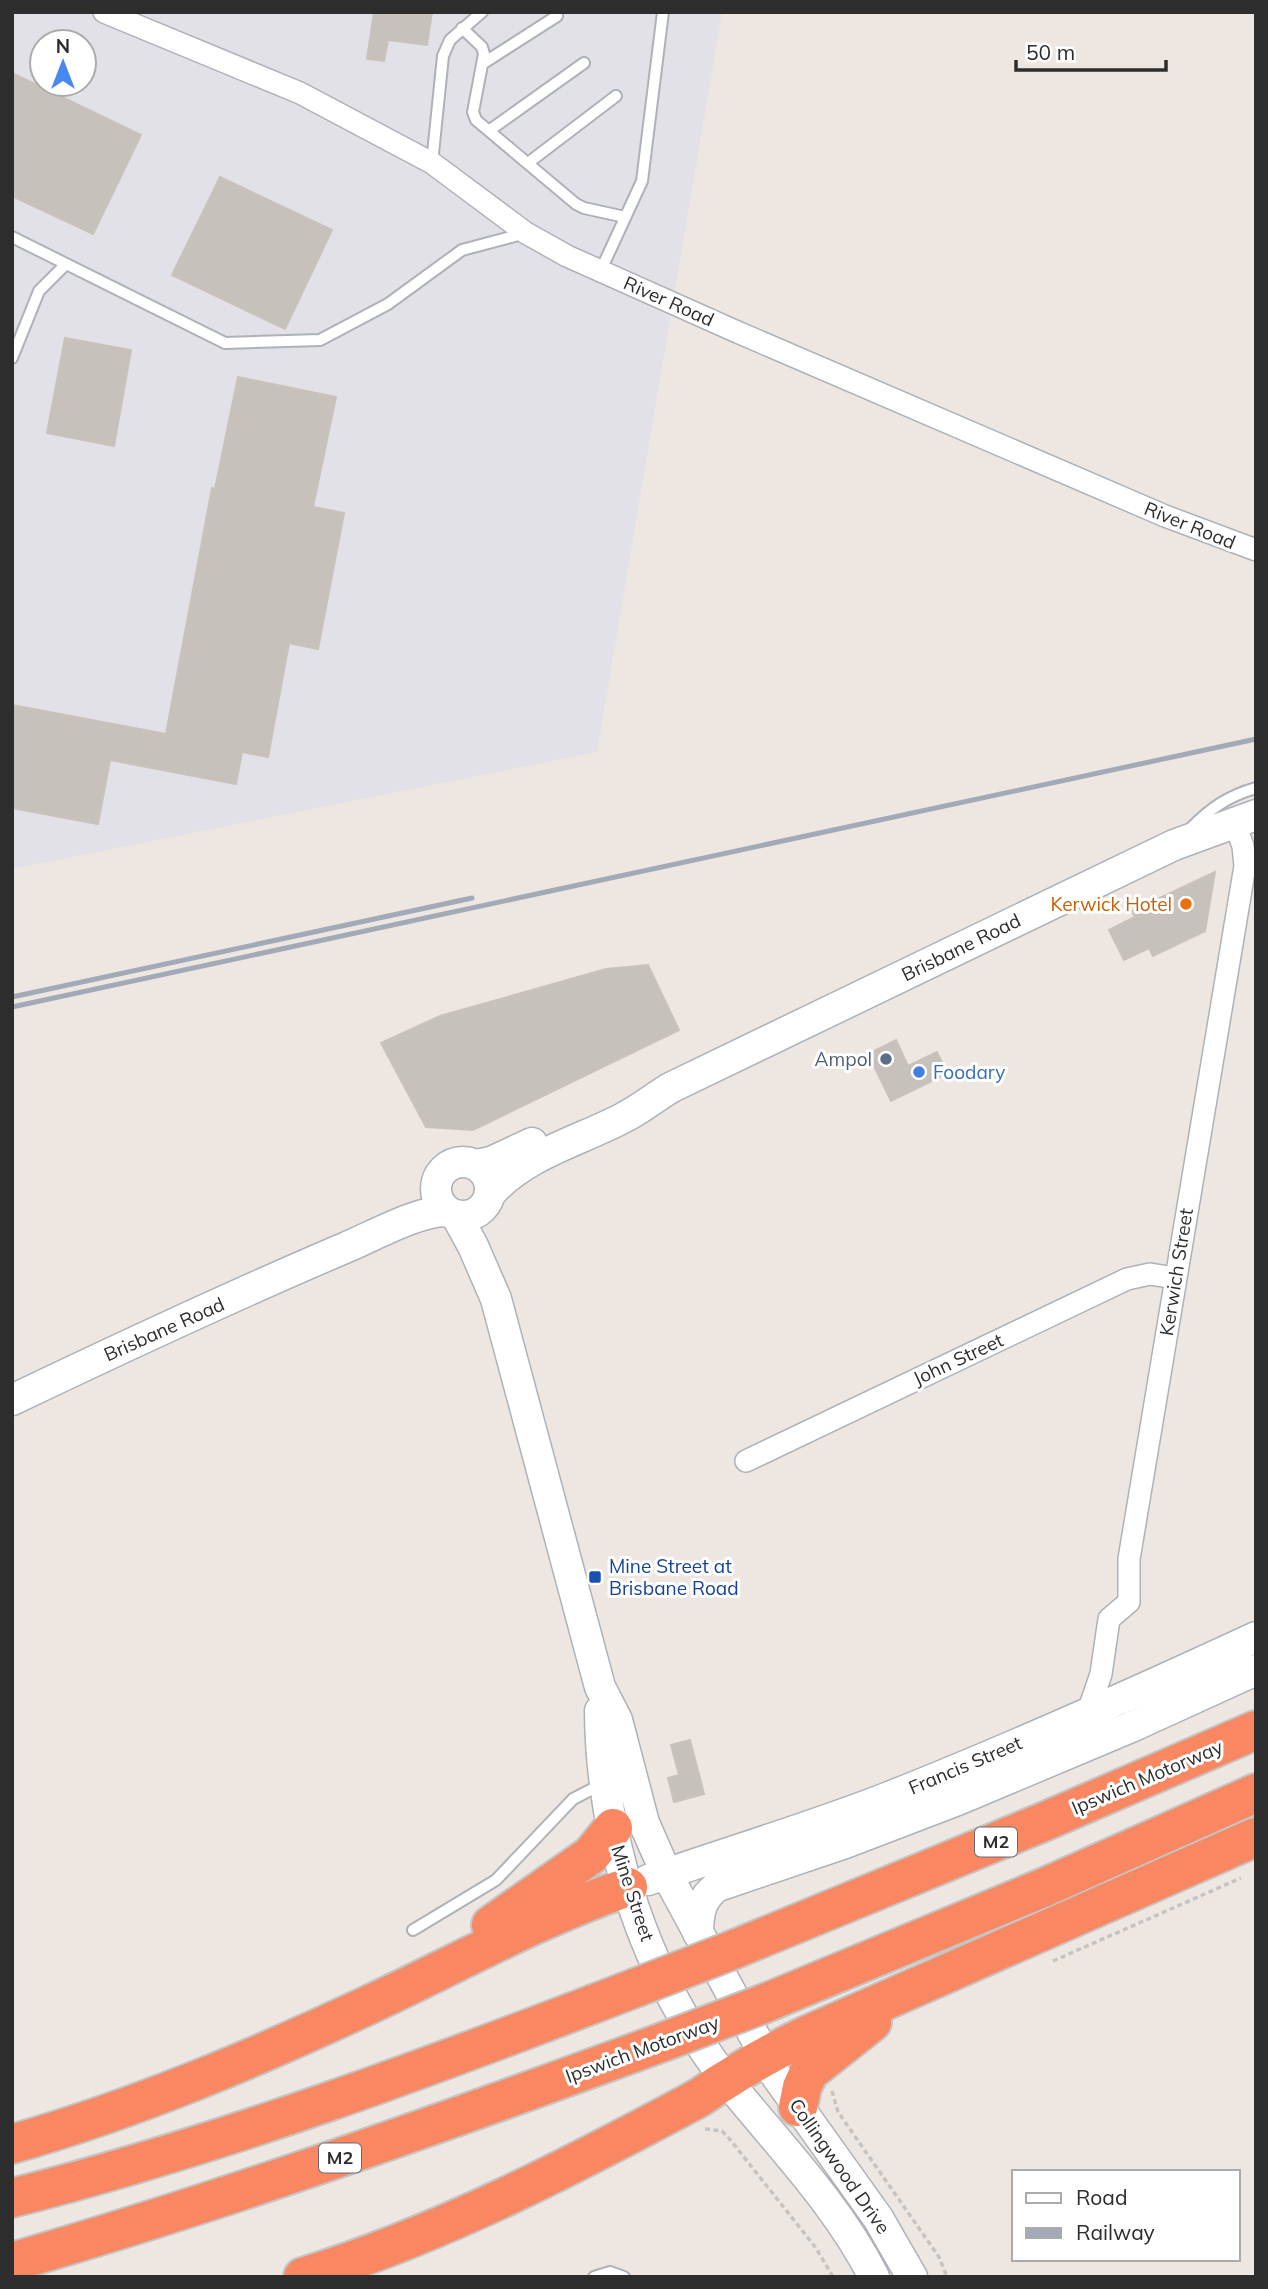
<svg xmlns="http://www.w3.org/2000/svg" width="1268" height="2289" font-family="Mulish,sans-serif">
<style>
.industrial{fill:#e1e1e7;fill-rule:evenodd}
.building{fill:#c7c1bc;stroke:#cac1ba;stroke-width:2}
.lines{fill:none;stroke-linecap:round;stroke-linejoin:round}
.lane-casing{stroke:#adb2b9;stroke-width:14}
.street-casing{stroke:#adb2b9;stroke-width:24}
.secondary-casing{stroke:#adb2b9;stroke-width:33}
.highway-casing{stroke:#c4c4c4;stroke-width:42}
.path{stroke:#c4c4c4;stroke-width:3.5;stroke-dasharray:5 3.5;stroke-linecap:butt}
.lane{stroke:#fff;stroke-width:10}
.street{stroke:#fff;stroke-width:21}
.secondary{stroke:#fff;stroke-width:30}
.highway{stroke:#f98761;stroke-width:38}
.rail{stroke:#a3aab7;stroke-width:5}
.highway-bridge-casing{stroke:#c4c4c4;stroke-width:42;stroke-linecap:butt}
.highway-bridge{stroke:#f98761;stroke-width:38}
.food-dot{fill:#e8710a;stroke:#fff;stroke-width:2.5}
.service-dot{fill:#5c6f8a;stroke:#fff;stroke-width:2.5}
.shop-dot{fill:#3f7fe0;stroke:#fff;stroke-width:2.5}
.transit-dot{fill:#1a4fb4;stroke:#fff;stroke-width:2.5}
.labels{text-anchor:middle;stroke-width:6;stroke-linejoin:round;paint-order:stroke}
.shield{fill:#fff;stroke:#6c6c6c;stroke-width:2}
.shield-label{font-size:18px;font-weight:bold;fill:#2d2d2d}
.street-label{font-size:19px;fill:#2d2d2d;stroke:#fff}
.food-label{font-size:19px;fill:#c56008;stroke:#fff;text-anchor:end}
.service-label{font-size:19px;fill:#4e5e75;stroke:#fff;text-anchor:end}
.shop-label{font-size:19px;fill:#366cbe;stroke:#fff;text-anchor:start}
.transit-label{font-size:19px;fill:#164399;stroke:#fff;text-anchor:start}
</style>
<rect width="100%" height="100%" fill="#eee6e1"/>
<path class="industrial" d="M12 12H722L597 752 12 869ZM42 42H84V84H42Z"/>
<path class="building" d="M374 12H432L427 45 388 40 384 61 367 59Z
M12 73 141 135 93 234 12 196Z
M220 177 332 230 285 329 172 275Z
M65 338 131 350 114 446 47 433Z
M238 377 336 397 313 507 344 513 318 649 289 643 268 757 242 752 236 784 110 760 98 824 12 808V705L166 734 212 488 215 489Z
M1215 872 1205 931 1153 956 1149 948 1124 960 1109 930 1135 917 1132 911Z
M648 965 679 1030 473 1130 426 1127 381 1043 440 1016 606 969Z
M896 1040 908 1066 937 1052 944 1067 940 1077 891 1101 868 1054Z
M690 1740 704 1794 674 1802 668 1778 679 1775 671 1745Z"/>
<g class="lines">
<g class="lane-casing">
<path id="lane" d="M462 28 482 47 484 54 473 112 476 120 576 204 584 208 625 217
M482 64 557 16
M490 130 584 63
M432 163 443 56 450 40 482 12
M528 163 616 96
M12 237 225 343 320 340 388 304 462 250 526 233
M601 270 642 181 663 12
M12 358 39 291 66 264
M1191 828C1211 808 1228 796 1256 788
M413 1930 496 1880 573 1799 602 1784
M594 2277 610 2272 624 2277"/>
</g>
<g class="street-casing">
<path id="street" d="M104 12 300 93 432 163 526 233 567 256 735 331 1165 516 1256 550
M746 1461 1127 1279 1150 1274 1175 1278
M1087 1715 1101 1674 1109 1619 1129 1602V1559L1245 866 1243 846 1234 822"/>
</g>
<g class="secondary-casing">
<path id="secondary" d="M436 1189a27 27 0 1 1 54 0a27 27 0 1 1-54 0Z
M477 1165 491 1162 532 1143
M490 1194C523 1155 579 1141 623 1118 639 1110 654 1098 670 1088L1174 845 1256 815
M456 1215 473 1246 496 1299 600 1687 617 1720 644 1823 666 1873 775 2074 878 2218 912 2277
M12 1400C123 1347 234 1295 347 1247 373 1236 420 1210 447 1211
M600 1711C601 1842 646 1979 728 2082 779 2145 837 2204 874 2277
M648 1880C728 1852 810 1828 889 1797 1013 1748 1135 1693 1256 1637
M698 1933C698 1914 701 1897 718 1886L845 1843 960 1799 1131 1727 1256 1670"/>
</g>
<g class="highway-casing">
<path id="highway" d="M491 1925 591 1855 613 1828
M735 1949 1041 1823 1256 1730
M763 2004 1045 1887 1256 1793
M798 2107 802 2087 809 2072 872 2022
M12 2144C138 2108 258 2057 377 2001 460 1962 540 1917 628 1887
M12 2198C225 2144 430 2067 635 1988
M12 2262C233 2198 448 2121 663 2042
M303 2277C441 2234 568 2168 695 2100 706 2094 715 2086 726 2080 751 2064 778 2049 805 2036L1256 1837"/>
</g>
<path class="path" d="M1053 1961 1241 1878
M832 2091 838 2112 939 2257 947 2277
M705 2129 722 2131 728 2137 816 2248 833 2277"/>
<use href="#lane" class="lane"/>
<use href="#street" class="street"/>
<use href="#secondary" class="secondary"/>
<use href="#highway" class="highway"/>
<path class="rail" d="M12 997 472 898
M12 1007 1256 739"/>
<g class="highway-bridge-casing">
<path id="highway-bridge" d="M635 1988 735 1949
M663 2042 763 2004"/>
</g>
<use href="#highway-bridge" class="highway-bridge"/>
</g>
<circle class="food-dot" cx="1186" cy="904" r="7"/>
<circle class="service-dot" cx="886" cy="1059" r="7"/>
<circle class="shop-dot" cx="919" cy="1072" r="7"/>
<rect class="transit-dot" x="588" y="1570" width="14" height="14" rx="3.5"/>
<g class="labels">
<g class="shield">
<rect x="975" y="1827.5" width="42" height="29" rx="5"/>
<rect x="319" y="2143.5" width="42" height="29" rx="5"/>
</g>
<g class="shield-label">
<text x="996" y="1848">M2</text>
<text x="340" y="2164">M2</text>
</g>
<g class="street-label">
<text transform="translate(669 301) rotate(24)" y="7">River Road</text>
<text transform="translate(1190 525) rotate(22)" y="7">River Road</text>
<text transform="translate(961 947) rotate(-26)" y="7">Brisbane Road</text>
<text transform="translate(1176 1272) rotate(-81)" y="7">Kerwich Street</text>
<text transform="translate(164 1329) rotate(-24)" y="7">Brisbane Road</text>
<text transform="translate(958 1359) rotate(-25)" y="7">John Street</text>
<text transform="translate(965 1765) rotate(-23)" y="7">Francis Street</text>
<text transform="translate(1147 1777) rotate(-23)" y="7">Ipswich Motorway</text>
<text transform="translate(633 1893) rotate(72)" y="7">Mine Street</text>
<text transform="translate(642 2049) rotate(-20)" y="7">Ipswich Motorway</text>
<text transform="translate(840 2166) rotate(55)" y="7">Collingwood Drive</text>
</g>
<g class="food-label">
<text x="1172" y="911">Kerwick Hotel</text>
</g>
<g class="service-label">
<text x="872" y="1066">Ampol</text>
</g>
<g class="shop-label">
<text x="933" y="1079">Foodary</text>
</g>
<g class="transit-label">
<text x="609" y="1573">Mine Street at<tspan x="609" dy="22">Brisbane Road</tspan></text>
</g>
</g>
<rect width="1268" height="2289" fill="none" stroke="#2d2d2d" stroke-width="28"/>
<rect x="1012" y="2170" width="228" height="91" fill="#ffffff" stroke="#ababab" stroke-width="2"/>
<rect x="1026" y="2193" width="35" height="10" fill="#ffffff" stroke="#ababab" stroke-width="2"/>
<text x="1076" y="2205" font-size="21" fill="#2d2d2d">Road</text>
<rect x="1026" y="2228" width="35" height="10" fill="#a3aab7" stroke="#ababab" stroke-width="2"/>
<text x="1076" y="2240" font-size="21" fill="#2d2d2d">Railway</text>
<g transform="translate(63 63)"><circle r="33" fill="#ffffff" stroke="#ababab" stroke-width="2"/>
<path d="M0-5L12 26L0 18L-12 26Z" fill="#4888f4"/>
<text y="-10" font-size="19" font-weight="bold" text-anchor="middle" fill="#2d2d2d">N</text>
</g>
<path d="M1016 60v10h150v-10" fill="none" stroke="#2d2d2d" stroke-width="3.5"/>
<text x="1026" y="60" font-size="21" fill="#2d2d2d" stroke="#ffffff" stroke-width="5" paint-order="stroke">50 m</text>
</svg>
